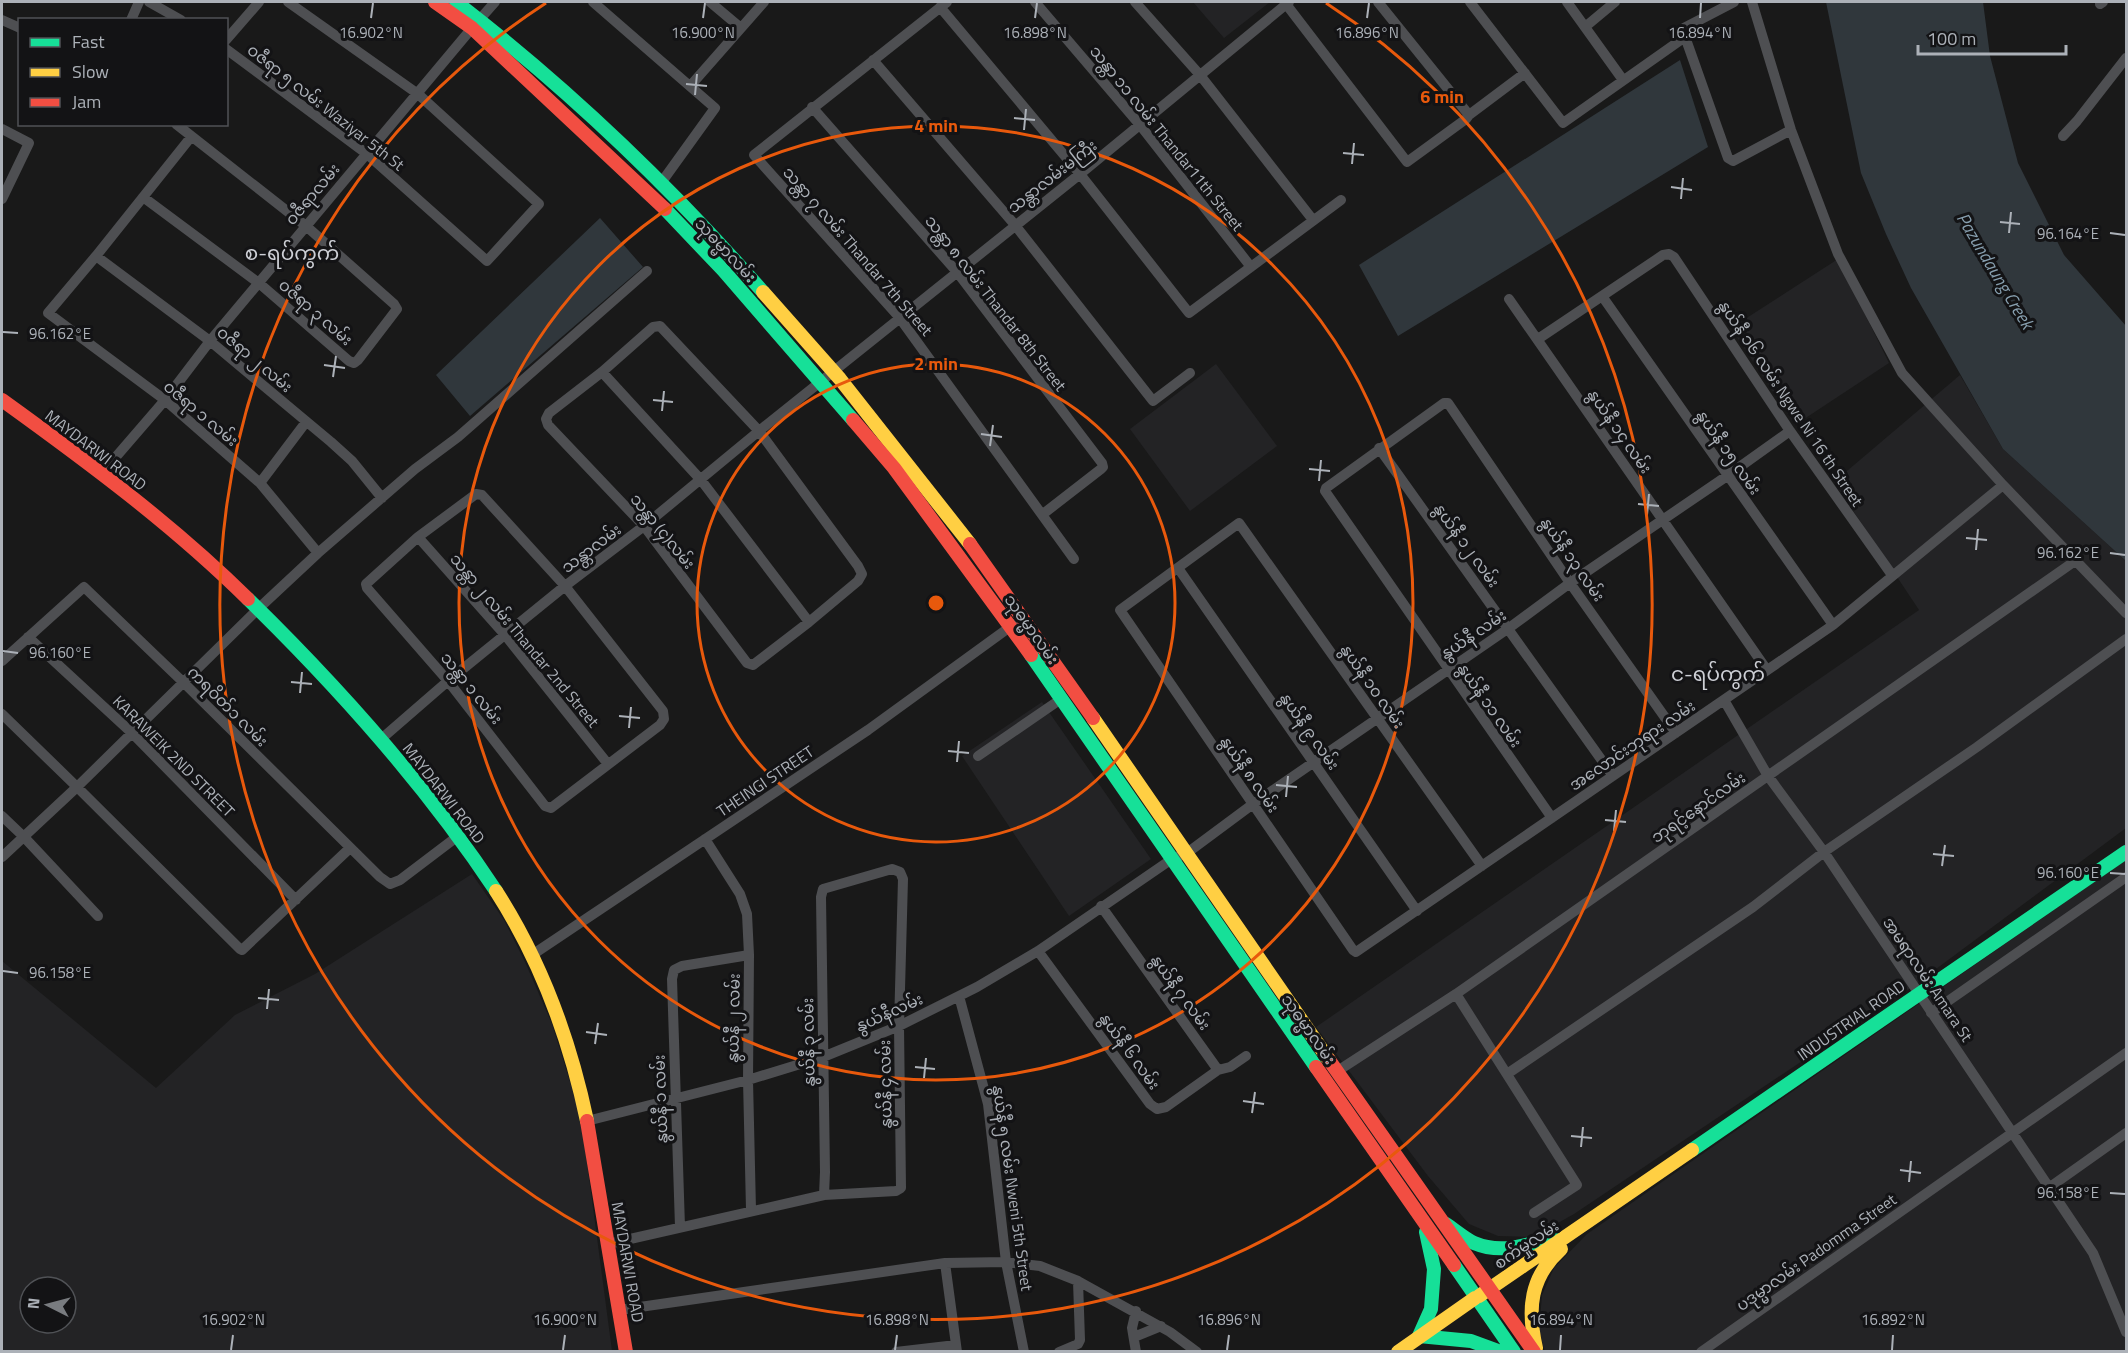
<svg xmlns="http://www.w3.org/2000/svg" width="2128" height="1353" font-family="'Titillium Web','Noto Sans Myanmar',sans-serif">
<style>
.built{fill:#232325;fill-rule:evenodd}
.water{fill:#30373c}
.lines{fill:none;stroke-linecap:round;stroke-linejoin:round}
.street{stroke:#4e4f52;stroke-width:10}
.fast{stroke:#16e098;stroke-width:14}
.slow{stroke:#ffcf43;stroke-width:14}
.jam{stroke:#f24e42;stroke-width:14}
.ticks{fill:none;stroke:#acb1b8;stroke-width:2}
.ring{fill:none;stroke:#e8590c;stroke-width:3}
.labels{text-anchor:middle;stroke-width:6;stroke-linejoin:round;paint-order:stroke}
.street-label{font-size:16px;fill:#acb1b8;stroke:#131315}
.water-label{font-size:18px;font-style:italic;fill:#879faf;stroke:#131315}
.quarter-label{font-size:20px;fill:#cdcfd5;stroke:#131315}
.ticks-label{font-size:15px;text-anchor:middle;fill:#acb1b8;stroke:#131315;stroke-width:6;stroke-linejoin:round;paint-order:stroke}
.centre{fill:#e8590c;stroke:#131315;stroke-width:3}
.ring-label{font-size:18px;text-anchor:middle;font-weight:bold;fill:#e8590c;stroke:#131315;stroke-width:6;stroke-linejoin:round;paint-order:stroke}
</style>
<rect width="100%" height="100%" fill="#191919"/>
<path class="built" d="M1193 2H1270L1224 38Z
M1838 259 1889 363 1795 425 1731 328Z
M1216 364 1277 446 1190 511 1130 429Z
M1960 375 2003 449 2126 561V828L1905 992 1574 1214 1533 1237 1498 1236 1469 1224 1428 1176 1316 1027 1919 610 1834 482Z
M1042 702 1151 859 1069 916 962 756Z
M2126 860V1351L1545 1352 1539 1331 1542 1295 1554 1268 1587 1234Z
M472 874 504 920 525 962 552 1024 581 1117 612 1351H2V961L156 1088 235 1015 315 974ZM30 1287H66V1323H30Z"/>
<path class="water" d="M1826 2H1983L1990 56 2018 163 2064 255 2126 326V561L2003 449 1911 288 1886 234 1861 173Z
M1680 60 1708 147 1398 336 1359 265Z
M600 218 643 267 470 416 436 375Z"/>
<g class="lines">
<path class="street" d="M149 2 181 20
M593 2 715 108 661 183
M710 2 741 28
M947 2 754 155 899 317 1074 559
M1035 2 1140 125 1251 267
M1135 2 1200 75 1313 220
M1470 2 1563 123 1685 37
M1567 2 1623 80
M1734 2 1684 28 1683 31 1728 158 1733 161 1791 130
M1752 2 1791 130 1838 254 1902 373 2003 485 2126 613
M1286 4 1407 162 1466 119 1469 115 1378 2
M2100 4 2103 2
M940 7 1080 174 1189 313 1341 200
M480 19 495 2
M2 20 20 28
M131 20 139 2
M1585 27 1615 2
M226 40 259 2
M226 49 367 154 487 261 539 204 418 94 288 2
M873 60 1015 225 1153 401 1190 373
M691 85 764 2
M812 107 957 272 1102 463 1103 467 1101 469 1043 514
M1469 115 1525 73
M2 129 29 143 2 199
M2063 136 2077 121 2126 58
M191 137 96 256 48 313 165 400 260 483 318 553
M143 197 260 284 349 361 354 363 358 360 397 309 394 304 306 226 176 124
M96 256 210 341 331 442 352 461 382 498
M1602 296 1833 625
M1509 299 1767 670
M660 326 759 431 858 566 862 574 858 581 809 622 753 665 747 663 644 526 548 425 546 419 549 413 602 372 653 327Z
M1538 339 1663 255 1669 254 1674 257 1790 431 1892 575
M602 372 701 480 809 622
M1379 448 1613 776
M102 473 165 400 210 341 472 28
M260 483 306 422
M476 494 482 495 565 586 663 711 664 719 660 725 551 808 545 806 448 681 367 588 366 584 418 537Z
M418 537 505 635 608 764
M1178 568 1417 911
M28 637 132 733 296 900
M2 661 84 587 183 682 380 877 390 884 400 880 458 836
M1724 700 1768 776 1824 852 2093 1253 2126 1332
M2 714 77 787 240 949 242 950 350 848
M380 740 448 681 565 586 644 526 759 431 1080 174 1289 2
M978 756 1061 699
M2 816 24 837 98 916
M1552 818 1325 491 1326 488 1444 403H1448L1570 583 1676 733
M705 839 740 894 747 914 749 955 748 1080 751 1210
M2 857 77 787 258 609 318 553 415 469 458 437 647 271
M1482 866 1239 523 1120 610 1353 950 1356 952 1833 625 2003 485
M1101 906 1218 1070 1230 1067 1246 1056
M1038 951 1150 1104 1157 1109 1166 1107 1218 1070
M532 955 868 730 1014 624
M1456 994 1577 1185 1534 1213
M959 996 988 1104 1006 1262 1024 1352
M1931 1013 2126 877
M1336 1072 1456 994 2075 561
M1507 1074 1753 907 1824 852 1977 747 2126 639
M587 1121 748 1080 823 1057 899 1026 977 987 1038 951 1172 859 1187 853 1253 804 1509 628 1570 583 1727 476 1790 431
M2050 1187 2126 1133
M680 1227 672 979 674 970 682 966 749 955
M608 1244 824 1195 896 1191 901 1188 899 1026 903 879 900 872 892 869 823 889 821 897 825 1172 824 1195
M945 1263 957 1352
M619 1310 945 1263 1006 1262 1040 1266 1078 1281 1170 1332 1197 1352
M1136 1311 1132 1328 1136 1352
M1134 1337 1161 1326
M896 1352 956 1345
M1059 1352 1078 1344 1080 1340 1078 1281
M1701 1352 2126 1053"/>
<path class="fast" d="M456 2C566 87 671 187 763 292
M665 209 723 270 853 420
M248 599C339 688 426 785 496 891
M1031 655 1316 1067
M1692 1150 2126 852
M1446 1224C1455 1230 1464 1238 1474 1243 1500 1254 1528 1246 1553 1236
M1426 1232 1434 1269 1431 1309 1419 1336 1471 1341 1501 1352
M1454 1265 1514 1352"/>
<path class="slow" d="M763 292 840 379 970 544
M1093 718 1329 1060
M496 891C541 961 570 1040 587 1121
M1479 1296 1692 1150
M1536 1348C1527 1309 1530 1277 1561 1249
M1398 1352 1475 1298"/>
<path class="jam" d="M435 2 472 28 665 209
M2 400C88 462 173 525 248 599
M853 420 894 468 1031 655
M970 544 1093 718
M1329 1060 1534 1352
M1316 1067 1454 1265
M587 1121 626 1352"/>
</g>
<path class="ticks" d="M371 18 373 3M703 18 705 3M1035 18 1037 3M1367 18 1369 3M1700 18 1701 3M686 84 707 86M695 95 697 74M1014 118 1035 120M1024 130 1026 109M1343 153 1364 155M1352 164 1354 143M1671 187 1692 190M1681 199 1683 178M2000 222 2020 224M2009 233 2011 212M2110 233 2125 235M3 332 18 333M324 365 345 368M333 377 336 356M653 400 673 402M662 411 664 391M981 434 1002 437M990 446 993 425M1309 469 1330 471M1319 481 1321 460M1638 504 1659 506M1647 515 1649 494M1966 538 1987 540M1976 550 1978 529M2110 553 2125 555M3 651 18 653M291 682 312 684M300 693 302 672M619 716 640 718M629 728 631 707M948 751 969 753M957 762 959 741M1276 785 1297 787M1286 797 1288 776M1605 820 1626 822M1614 831 1616 810M1933 854 1954 856M1942 866 1945 845M2110 873 2125 874M3 971 18 973M258 998 279 1000M267 1009 269 989M586 1032 607 1035M595 1044 598 1023M915 1067 935 1069M924 1078 926 1058M1243 1101 1264 1104M1252 1113 1255 1092M1571 1136 1592 1138M1581 1147 1583 1127M1900 1170 1921 1173M1909 1182 1911 1161M2110 1193 2125 1194M231 1350 233 1335M563 1350 565 1335M895 1350 897 1335M1227 1350 1229 1335M1560 1350 1561 1335M1892 1350 1893 1335"/>
<g class="ring">
<circle cx="936" cy="603" r="239"/>
<circle cx="936" cy="603" r="477"/>
<path d="M1326 3A716 716 0 1 1 546 3"/>
</g>
<g class="labels">
<g class="street-label">
<text transform="translate(326 107) rotate(38)" y="6">ဝဇီရာ ၅ လမ်း Waziyar 5th St</text>
<text transform="translate(1167 138) rotate(51)" y="6">သန္တာ ၁၁ လမ်း Thandar11th Street</text>
<text transform="translate(1052 176) rotate(-38)" y="6">သန္တာလမ်းမကြီး</text>
<text transform="translate(312 194) rotate(-50)" y="6">ဝဇီရာလမ်း</text>
<text transform="translate(726 250) rotate(47)" y="6">သုဓမ္မာလမ်း</text>
<text transform="translate(858 251) rotate(49)" y="6">သန္တာ ၇ လမ်း Thandar 7th Street</text>
<text transform="translate(996 303) rotate(52)" y="6">သန္တာ ၈ လမ်း Thandar 8th Street</text>
<text transform="translate(316 312) rotate(41)" y="6">ဝဇီရာ ၃ လမ်း</text>
<text transform="translate(255 359) rotate(40)" y="6">ဝဇီရာ ၂ လမ်း</text>
<text transform="translate(1791 403) rotate(56)" y="6">နွယ်နီ ၁၆ လမ်း Ngwe Ni 16 th Street</text>
<text transform="translate(201 413) rotate(40)" y="6">ဝဇီရာ ၁ လမ်း</text>
<text transform="translate(1620 431) rotate(55)" y="6">နွယ်နီ ၁၄ လမ်း</text>
<text transform="translate(96 450) rotate(37)" y="6">MAYDARWI ROAD</text>
<text transform="translate(1729 452) rotate(55)" y="6">နွယ်နီ ၁၅ လမ်း</text>
<text transform="translate(663 531) rotate(51)" y="6">သန္တာ (၄)လမ်း</text>
<text transform="translate(1467 545) rotate(54)" y="6">နွယ်နီ ၁၂ လမ်း</text>
<text transform="translate(591 548) rotate(-37)" y="6">သန္တာလမ်း</text>
<text transform="translate(1573 559) rotate(55)" y="6">နွယ်နီ ၁၃ လမ်း</text>
<text transform="translate(1032 629) rotate(55)" y="6">သုဓမ္မာလမ်း</text>
<text transform="translate(1473 634) rotate(-34)" y="6">နွယ်နီ လမ်း</text>
<text transform="translate(525 640) rotate(50)" y="6">သန္တာ ၂ လမ်း Thandar 2nd Street</text>
<text transform="translate(1373 686) rotate(55)" y="6">နွယ်နီ ၁၀ လမ်း</text>
<text transform="translate(472 688) rotate(51)" y="6">သန္တာ ၁ လမ်း</text>
<text transform="translate(1490 705) rotate(55)" y="6">နွယ်နီ ၁၁ လမ်း</text>
<text transform="translate(228 706) rotate(45)" y="6">ကရဝိတ်၁ လမ်း</text>
<text transform="translate(1310 731) rotate(55)" y="6">နွယ်နီ ၉ လမ်း</text>
<text transform="translate(1632 745) rotate(-34)" y="6">အလောင်းဘုရား လမ်း</text>
<text transform="translate(174 756) rotate(45)" y="6">KARAWEIK 2ND STREET</text>
<text transform="translate(1250 774) rotate(55)" y="6">နွယ်နီ ၈ လမ်း</text>
<text transform="translate(765 781) rotate(-34)" y="6">THEINGI STREET</text>
<text transform="translate(444 793) rotate(52)" y="6">MAYDARWI ROAD</text>
<text transform="translate(1698 807) rotate(-35)" y="6">ဘုရင့်နောင်လမ်း</text>
<text transform="translate(1928 979) rotate(56)" y="6">အမရာလမ်း Amara St</text>
<text transform="translate(1181 992) rotate(54)" y="6">နွယ်နီ ၇ လမ်း</text>
<text transform="translate(889 1012) rotate(-24)" y="6">နွယ်နီလမ်း</text>
<text transform="translate(733 1018) rotate(-89)" y="6">နွယ်နီ ၂ လမ်း</text>
<text transform="translate(1851 1020) rotate(-35)" y="6">INDUSTRIAL ROAD</text>
<text transform="translate(1309 1029) rotate(55)" y="6">သုဓမ္မာလမ်း</text>
<text transform="translate(808 1042) rotate(-91)" y="6">နွယ်နီ ၃ လမ်း</text>
<text transform="translate(1130 1051) rotate(54)" y="6">နွယ်နီ ၆ လမ်း</text>
<text transform="translate(885 1084) rotate(-91)" y="6">နွယ်နီ ၄ လမ်း</text>
<text transform="translate(660 1099) rotate(-92)" y="6">နွယ်နီ ၁ လမ်း</text>
<text transform="translate(1013 1188) rotate(82)" y="6">နွယ်နီ ၅ လမ်း Nweni 5th Street</text>
<text transform="translate(1526 1244) rotate(-34)" y="6">စက်မှုလမ်း</text>
<text transform="translate(1816 1252) rotate(-35)" y="6">ပဒုမ္မာလမ်း Padomma Street</text>
<text transform="translate(628 1262) rotate(80)" y="6">MAYDARWI ROAD</text>
</g>
<g class="water-label">
<text transform="translate(1995 271) rotate(59)" y="6">Pazundaung Creek</text>
</g>
<g class="quarter-label">
<text x="292" y="260">စ-ရပ်ကွက်</text>
<text x="1718" y="681">င-ရပ်ကွက်</text>
</g>
</g>
<g class="ticks-label">
<text x="371" y="38">16.902°N</text>
<text x="703" y="38">16.900°N</text>
<text x="1035" y="38">16.898°N</text>
<text x="1367" y="38">16.896°N</text>
<text x="1700" y="38">16.894°N</text>
<text x="2068" y="239">96.164°E</text>
<text x="60" y="339">96.162°E</text>
<text x="2068" y="558">96.162°E</text>
<text x="60" y="658">96.160°E</text>
<text x="2068" y="878">96.160°E</text>
<text x="60" y="978">96.158°E</text>
<text x="2068" y="1198">96.158°E</text>
<text x="233" y="1325">16.902°N</text>
<text x="565" y="1325">16.900°N</text>
<text x="897" y="1325">16.898°N</text>
<text x="1229" y="1325">16.896°N</text>
<text x="1561" y="1325">16.894°N</text>
<text x="1893" y="1325">16.892°N</text>
</g>
<circle cx="936" cy="603" r="9" class="centre"/>
<g class="ring-label">
<text x="1442" y="103">6 min</text>
<text x="936" y="132">4 min</text>
<text x="936" y="370">2 min</text>
</g>
<rect width="2128" height="1353" fill="none" stroke="#acb1b8" stroke-width="6"/>
<rect x="18" y="18" width="210" height="108" fill="#131315" stroke="#505256" stroke-width="1.5"/>
<rect x="30" y="38" width="30" height="9" fill="#16e098" stroke="#505256" stroke-width="1.5"/>
<text x="72" y="48" font-size="18" fill="#acb1b8">Fast</text>
<rect x="30" y="68" width="30" height="9" fill="#ffcf43" stroke="#505256" stroke-width="1.5"/>
<text x="72" y="78" font-size="18" fill="#acb1b8">Slow</text>
<rect x="30" y="98" width="30" height="9" fill="#f24e42" stroke="#505256" stroke-width="1.5"/>
<text x="72" y="108" font-size="18" fill="#acb1b8">Jam</text>
<g transform="translate(48 1305) rotate(276)"><circle r="28" fill="#131315" stroke="#505256" stroke-width="1.5"/>
<path d="M0-4.5L10 22L0 15L-10 22Z" fill="#797c80"/>
<text y="-9" font-size="16" font-weight="bold" text-anchor="middle" fill="#acb1b8">N</text>
</g>
<path d="M1918 45v9h148v-9" fill="none" stroke="#acb1b8" stroke-width="3"/>
<text x="1927" y="45" font-size="18" fill="#acb1b8" stroke="#131315" stroke-width="4.5" paint-order="stroke">100 m</text>
</svg>
